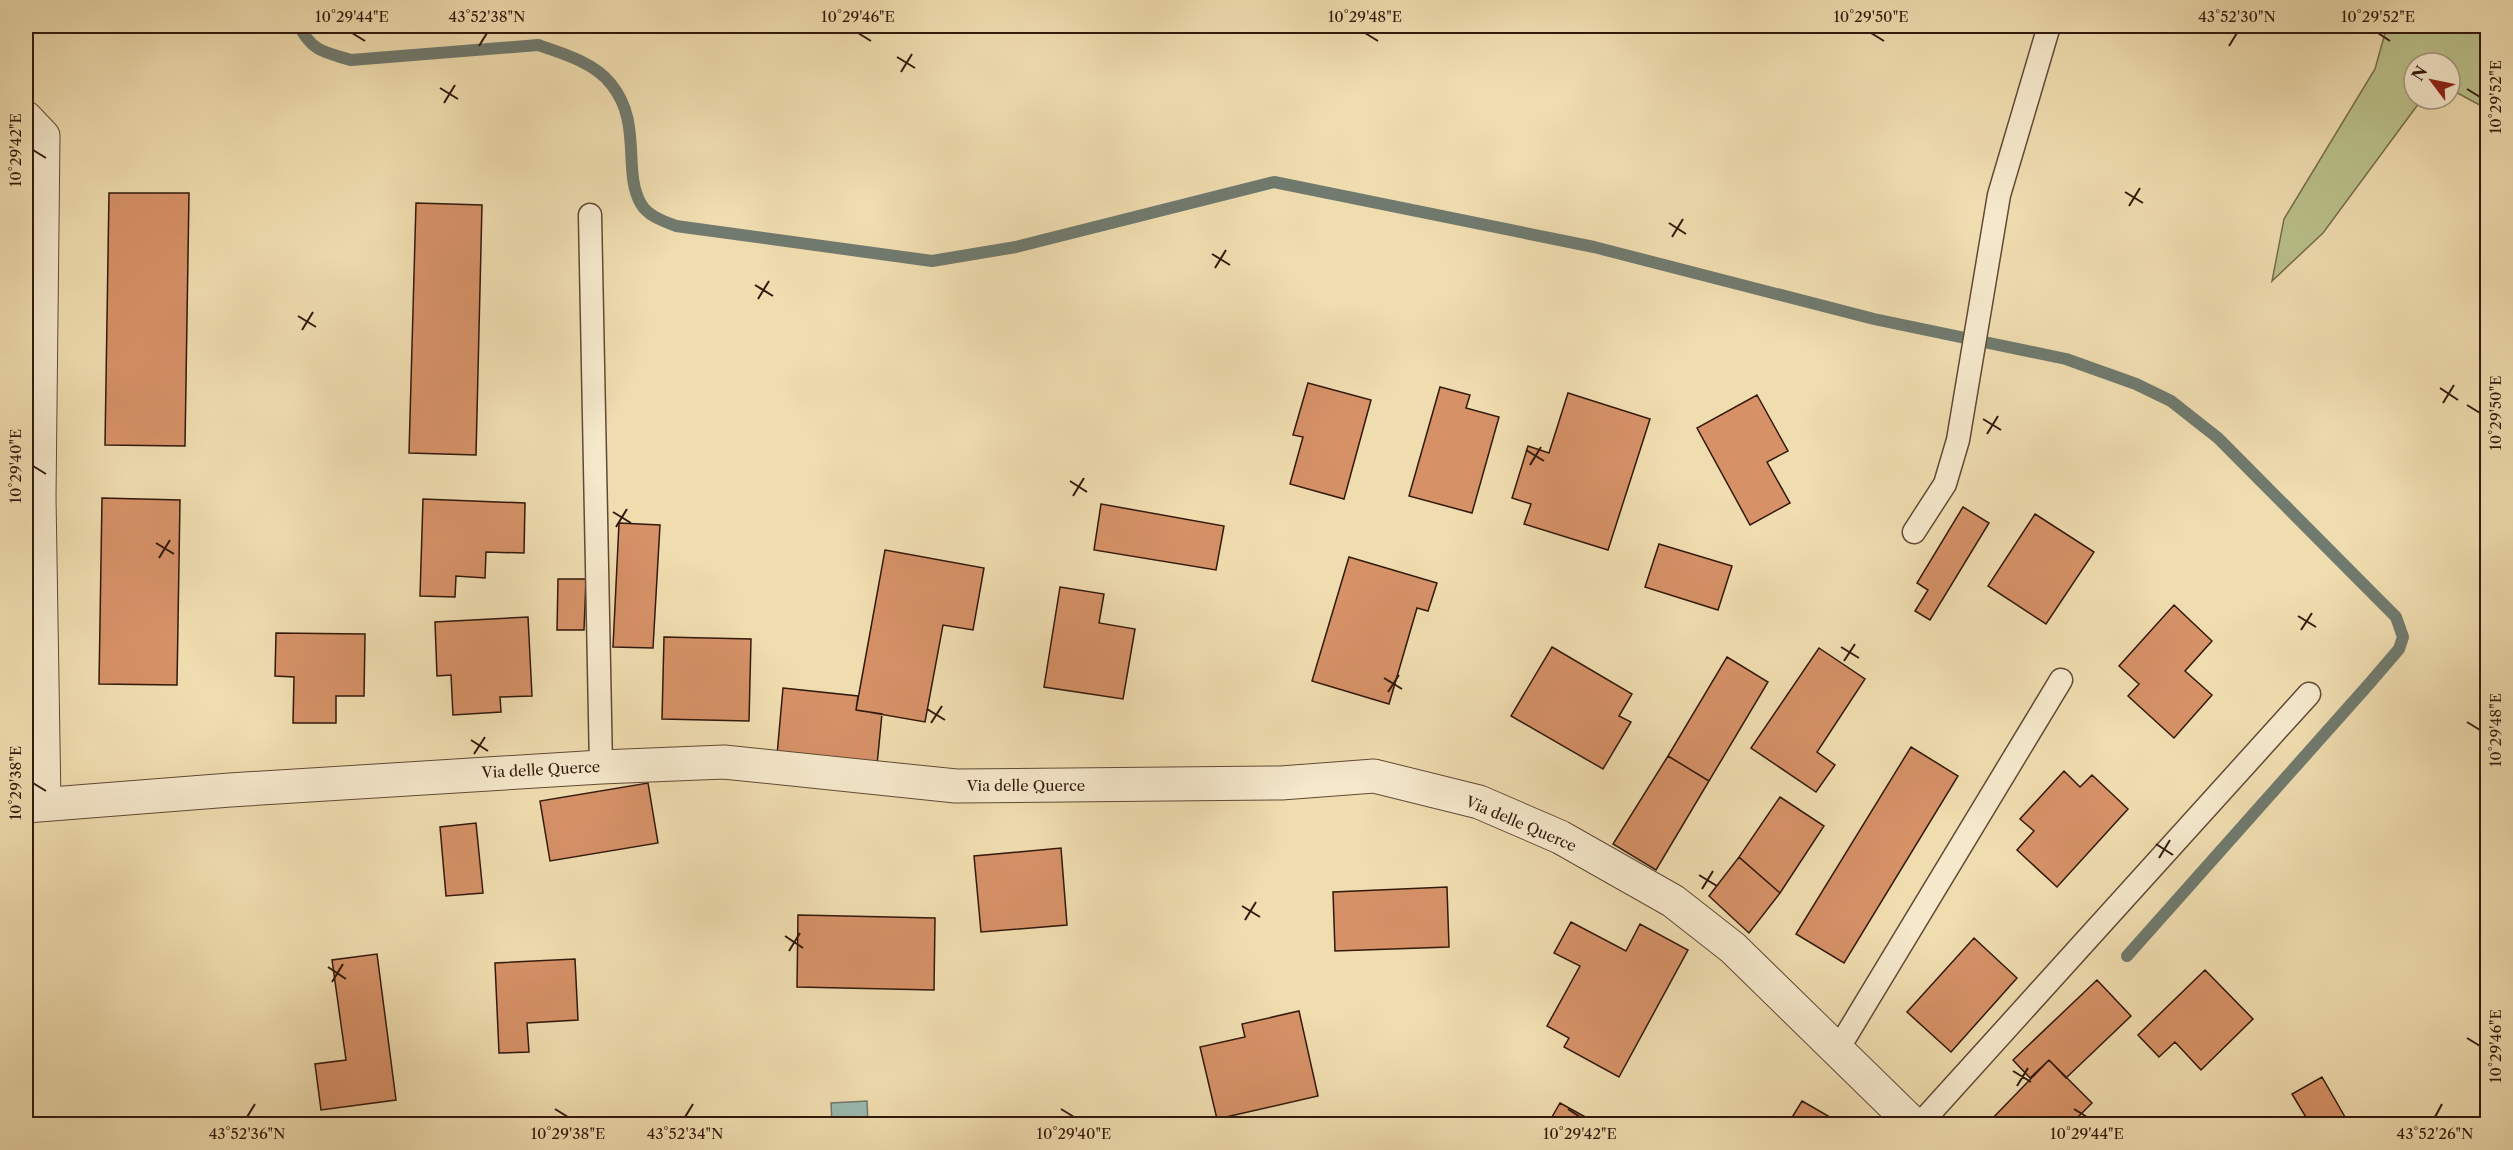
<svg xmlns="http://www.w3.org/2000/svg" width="2513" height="1150" font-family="'Libre Caslon Text',serif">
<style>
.green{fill:#bac08a;stroke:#766c4b;stroke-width:1.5}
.water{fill:#9abab0;stroke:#707a6e;stroke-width:1.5}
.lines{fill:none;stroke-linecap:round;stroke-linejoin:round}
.stream{stroke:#707a6e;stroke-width:12}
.building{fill:#d69167;stroke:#32190c;stroke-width:1.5}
.service-casing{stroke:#614a35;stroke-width:25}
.minor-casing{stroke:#614a35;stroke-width:35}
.service{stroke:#f5e8cb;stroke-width:22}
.minor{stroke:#f5e8cb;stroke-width:33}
.ticks{fill:none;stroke:#32190c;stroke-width:2}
.labels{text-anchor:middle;stroke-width:4.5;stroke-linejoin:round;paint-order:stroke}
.street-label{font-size:15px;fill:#32190c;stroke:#f5e8cb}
.neatline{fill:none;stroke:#32190c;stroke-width:2}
.ticks-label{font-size:15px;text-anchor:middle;fill:#32190c}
</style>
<rect width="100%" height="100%" fill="#efdcaf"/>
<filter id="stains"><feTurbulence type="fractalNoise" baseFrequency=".00333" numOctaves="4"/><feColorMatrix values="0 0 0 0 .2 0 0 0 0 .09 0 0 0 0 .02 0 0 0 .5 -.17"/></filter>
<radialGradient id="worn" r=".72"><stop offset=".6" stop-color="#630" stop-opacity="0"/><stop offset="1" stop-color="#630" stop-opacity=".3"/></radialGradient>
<path class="green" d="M2387 26H2487V109L2450 89V63H2414V99H2422L2323 233 2272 281 2284 219 2375 69Z"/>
<path class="water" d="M867 1101 868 1124H832L831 1103Z"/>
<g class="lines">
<path class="stream" d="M299 26C313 52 324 52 351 60L538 45C562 53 595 63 611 84 643 123 622 171 641 204 648 216 663 221 676 226L932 261 1016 247 1274 182 1594 247 1874 319 2066 359 2136 384 2171 401 2218 438 2396 617 2403 637 2399 649 2369 684 2127 956"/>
</g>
<path class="building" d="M109 193H189L185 446 105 445Z
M416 203 482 205 476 455 409 453Z
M1308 383 1371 400 1344 499 1290 484 1303 437 1293 435Z
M1440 387 1470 395 1466 408 1499 417 1472 513 1409 496Z
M1568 393 1650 419 1608 550 1524 524 1531 504 1512 498 1528 446 1549 453Z
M1757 395 1788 451 1767 462 1790 503 1750 525 1697 428Z
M102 498 180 500 177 685 99 684Z
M423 499 525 503 524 553 486 552 485 578 456 576 455 597 420 596Z
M1101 504 1224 526 1216 570 1094 550Z
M1963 507 1989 523 1930 620 1915 611 1928 590 1917 583Z
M2035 514 2094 552 2046 624 1988 586Z
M619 523 660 525 653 648 613 647Z
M1659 544 1732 566 1718 610 1645 587Z
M885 550 984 568 973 630 943 625 925 722 856 710Z
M1349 557 1437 583 1428 611 1417 608 1389 704 1312 681Z
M558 579H586L584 630H557Z
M1060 587 1104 594 1099 623 1135 629 1123 699 1044 687Z
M2174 605 2212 641 2185 671 2212 695 2174 738 2128 696 2139 684 2119 666Z
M528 617 532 696 500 697 501 712 453 715 451 675 437 676 435 622Z
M276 633 365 634 364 696H336V723H293L294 677 275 676Z
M664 637 751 639 749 721 662 719Z
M1552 647 1632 694 1619 716 1631 722 1603 769 1511 716Z
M1819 648 1865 679 1817 752 1835 765 1816 792 1751 748Z
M1727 657 1768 682 1709 781 1668 756Z
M783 688 858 696 856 710 882 714 877 765 777 755Z
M1911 747 1958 776 1844 963 1796 934Z
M1668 756 1709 781 1656 870 1613 844Z
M2064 771 2080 787 2092 775 2128 809 2057 887 2017 850 2034 831 2020 819Z
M648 783 658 843 550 861 540 801Z
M1780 797 1824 826 1780 893 1739 857Z
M476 823 483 893 446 896 440 827Z
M1061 848 1067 925 981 932 974 856Z
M1739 857 1780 893 1749 933 1709 896Z
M1447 887 1449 947 1335 951 1333 892Z
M798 915 935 918 934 990 797 987Z
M1571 922 1626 951 1640 924 1688 950 1619 1077 1564 1047 1569 1038 1547 1026 1580 966 1554 953Z
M1974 938 2017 978 1951 1052 1907 1012Z
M377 954 396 1100 321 1110 315 1064 346 1060 332 960Z
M575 959 578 1020 527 1023 529 1052 499 1053 495 963Z
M2205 970 2253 1019 2201 1070 2175 1042 2159 1057 2138 1035Z
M2097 980 2131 1016 2066 1078 2049 1060 2030 1078 2013 1060Z
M1299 1011 1318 1096 1217 1119 1200 1047 1245 1037 1242 1024Z
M2049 1060 2092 1103 2071 1124H1987Z
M2322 1077 2349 1124H2310L2292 1094Z
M1802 1101 1842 1124H1788Z
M1560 1103 1598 1124H1548Z"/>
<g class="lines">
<g class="service-casing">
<path id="service" d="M590 215 601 767
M1914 532 1945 484 1958 440 1999 195 2049 26
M1838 1049 2061 680
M1920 1124 2309 694"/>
</g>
<g class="minor-casing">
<path id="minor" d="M26 118 43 136 39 497 44 804
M26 806 230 790 601 767 724 762 956 786 1281 783 1374 776 1479 802 1560 837 1673 901 1733 948 1913 1124"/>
</g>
<use href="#service" class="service"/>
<use href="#minor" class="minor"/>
</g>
<path class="ticks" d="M352 33 365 41M858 33 871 41M1365 33 1378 41M1871 33 1884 41M2378 33 2390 41M479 46 487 33M2229 46 2237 33M897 57 915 68M901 72 912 54M440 88 458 99M2467 89 2480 97M444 103 455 85M33 150 46 158M2125 192 2143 203M2129 206 2140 188M1669 223 1686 234M1672 237 1683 219M1212 254 1230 265M1215 268 1226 250M755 285 773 296M758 299 769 281M298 316 316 327M302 330 313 312M2440 388 2458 400M2443 403 2454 385M2467 405 2480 413M1983 419 2001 430M1987 434 1998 416M1526 450 1544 461M1530 465 1541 447M33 466 46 474M1070 481 1087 492M1073 496 1084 478M613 512 631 523M616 527 627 509M156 543 174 554M159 558 170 540M2298 616 2316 627M2301 630 2312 613M1841 647 1859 658M1844 661 1855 644M1384 678 1402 689M1388 692 1399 675M927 709 945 720M2467 722 2480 730M931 723 942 706M471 740 488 751M474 754 485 737M33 783 46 791M2156 844 2173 855M2159 858 2170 840M1699 875 1717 886M1702 889 1713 871M1242 906 1260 917M1245 920 1256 902M785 936 803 948M789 951 800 933M328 967 346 979M332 982 343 964M2467 1038 2480 1046M2013 1071 2031 1082M2017 1086 2028 1068M555 1109 568 1117M1061 1109 1074 1117M1568 1109 1580 1117M2074 1109 2087 1117M247 1117 255 1104M685 1117 693 1104M2435 1117 2442 1104"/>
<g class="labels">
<g class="street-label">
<text transform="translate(541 770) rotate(-3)" y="5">Via delle Querce</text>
<text x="1026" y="791">Via delle Querce</text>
<text transform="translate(1521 824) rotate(23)" y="5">Via delle Querce</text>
</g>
</g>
<rect width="2513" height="1150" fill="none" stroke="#efdcaf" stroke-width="66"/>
<g transform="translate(2432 81) rotate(302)"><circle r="28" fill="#f5e8cb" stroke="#a7957f" stroke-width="1.5"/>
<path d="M0-4.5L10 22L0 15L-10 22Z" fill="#8f2418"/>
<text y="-9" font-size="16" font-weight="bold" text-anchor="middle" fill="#32190c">N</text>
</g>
<rect x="33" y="33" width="2447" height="1084" class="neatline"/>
<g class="ticks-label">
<text x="352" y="22">10°29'44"E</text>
<text x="487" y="22">43°52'38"N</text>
<text x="858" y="22">10°29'46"E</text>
<text x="1365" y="22">10°29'48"E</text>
<text x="1871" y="22">10°29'50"E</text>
<text x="2237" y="22">43°52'30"N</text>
<text x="2378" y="22">10°29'52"E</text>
<text transform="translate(2496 97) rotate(-90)" y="5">10°29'52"E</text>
<text transform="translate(16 150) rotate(-90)" y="5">10°29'42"E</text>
<text transform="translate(2496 413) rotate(-90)" y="5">10°29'50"E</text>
<text transform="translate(16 466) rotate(-90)" y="5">10°29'40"E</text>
<text transform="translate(2496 730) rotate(-90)" y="5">10°29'48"E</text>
<text transform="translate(16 783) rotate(-90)" y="5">10°29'38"E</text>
<text transform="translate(2496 1046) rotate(-90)" y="5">10°29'46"E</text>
<text x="247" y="1139">43°52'36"N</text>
<text x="568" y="1139">10°29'38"E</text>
<text x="685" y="1139">43°52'34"N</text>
<text x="1074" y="1139">10°29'40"E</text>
<text x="1580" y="1139">10°29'42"E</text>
<text x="2087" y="1139">10°29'44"E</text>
<text x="2435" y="1139">43°52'26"N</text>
</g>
<rect width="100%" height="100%" filter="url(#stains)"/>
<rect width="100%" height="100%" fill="url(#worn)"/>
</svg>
